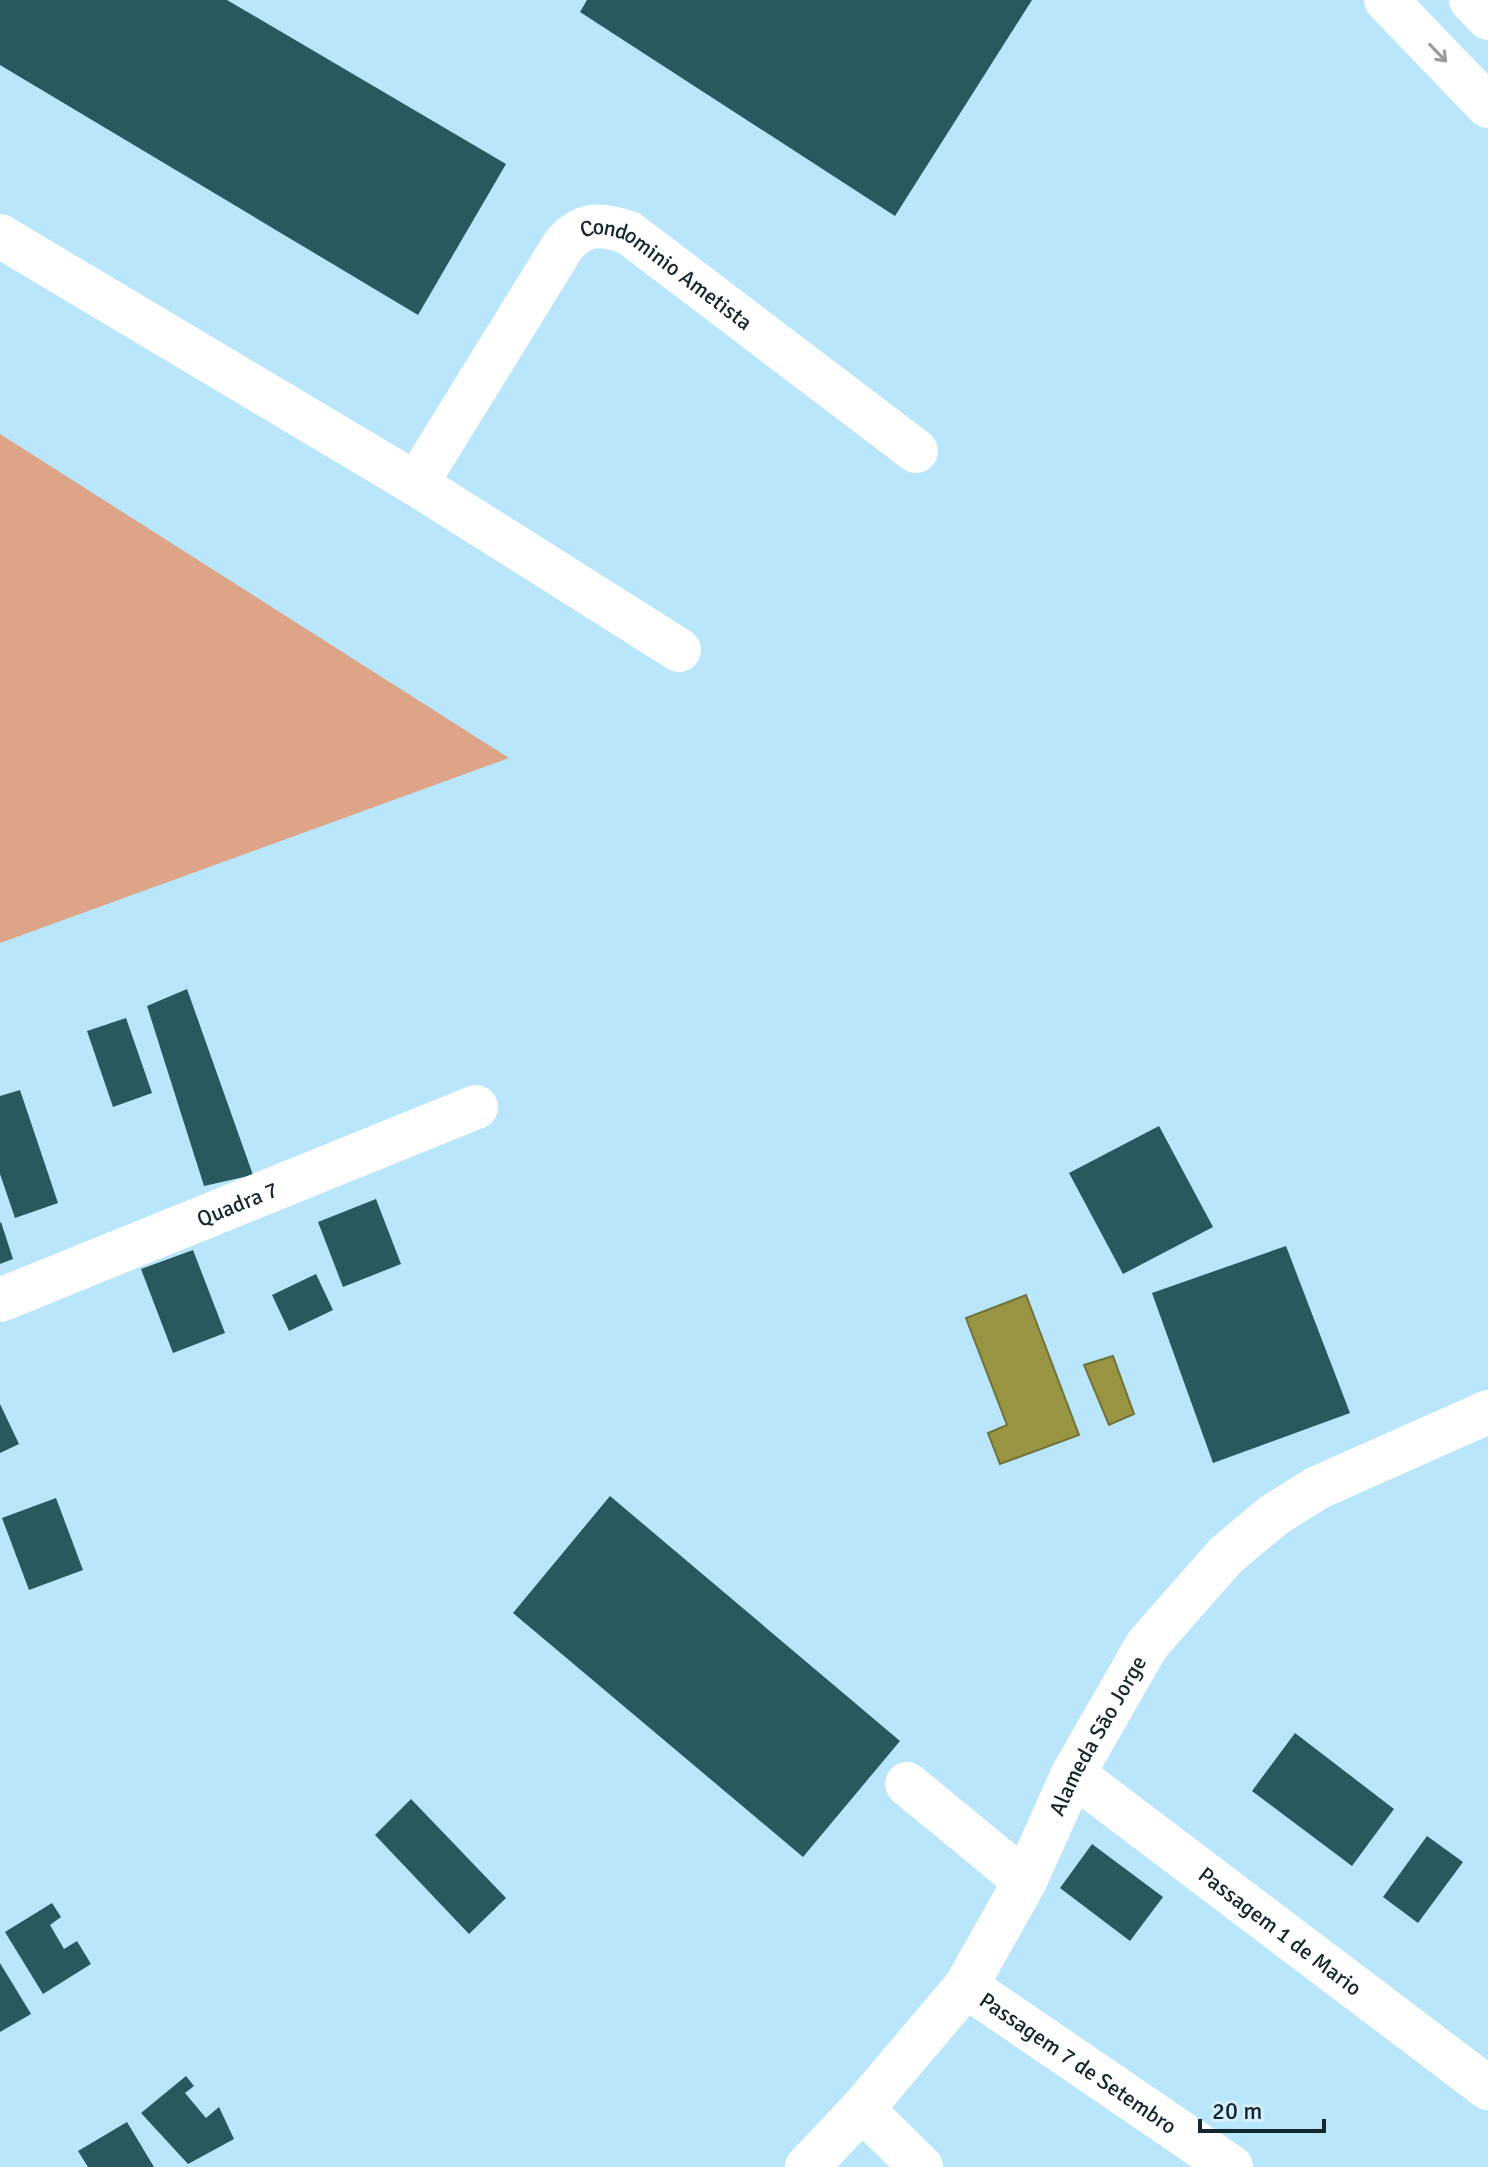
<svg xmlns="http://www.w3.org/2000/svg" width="1488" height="2167" font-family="Signika,sans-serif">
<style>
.green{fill:#dea488}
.water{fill:#989442;stroke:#71733c;stroke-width:2}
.building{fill:#27595f}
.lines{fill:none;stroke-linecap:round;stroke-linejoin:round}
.minor{stroke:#fff;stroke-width:44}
.tertiary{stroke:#fff;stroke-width:44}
.oneway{stroke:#969ea1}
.labels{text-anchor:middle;stroke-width:8;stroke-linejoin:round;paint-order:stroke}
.street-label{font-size:22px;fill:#15272e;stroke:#d5f0fc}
</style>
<rect width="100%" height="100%" fill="#b9e6fa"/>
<path class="green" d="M0 434 509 758 0 943Z"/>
<path class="water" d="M1026 1295 1079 1435 1000 1464 988 1433 1007 1425 966 1318Z
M1113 1356 1134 1414 1109 1425 1084 1365Z"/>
<path class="building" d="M0 0H227L506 164 418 315 0 65Z
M587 0H1032L895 216 580 12Z
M187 989 253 1175 204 1186 147 1006Z
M126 1018 152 1093 113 1107 87 1031Z
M20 1090 58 1203 15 1218 0 1174V1096Z
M1159 1126 1213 1227 1123 1274 1069 1173Z
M376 1199 401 1264 343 1287 318 1222Z
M1 1222 13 1259 0 1264V1223Z
M1286 1246 1350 1413 1213 1463 1152 1293Z
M193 1250 225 1333 173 1353 141 1269Z
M316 1274 333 1310 289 1331 272 1295Z
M0 1404 19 1444 0 1453Z
M610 1496 900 1741 803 1857 513 1613Z
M56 1498 83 1570 29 1590 2 1518Z
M1295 1733 1394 1809 1352 1866 1252 1791Z
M411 1799 506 1898 469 1934 375 1835Z
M1427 1836 1463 1862 1418 1923 1383 1897Z
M1092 1844 1163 1897 1130 1941 1060 1888Z
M52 1903 61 1917 50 1925 64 1949 77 1941 91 1964 43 1994 5 1932Z
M0 1963 31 2014 0 2032Z
M186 2076 194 2086 185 2093 206 2118 219 2107 234 2139 188 2164 141 2113Z
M127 2122 154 2167H88L78 2151Z"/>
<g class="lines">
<g class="minor">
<path d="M0 236 416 484 679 650"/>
<path id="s1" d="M416 484 563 246C582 222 601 223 629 233L916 451"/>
<path id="s2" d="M0 1300 476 1107"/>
<path id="s3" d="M1073 1774 1488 2088"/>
<path d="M907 1784 1025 1881"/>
<path id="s4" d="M966 1986 1231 2167"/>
<path d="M862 2109 921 2167"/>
</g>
<g class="tertiary">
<path d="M1386 0 1488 106"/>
<path d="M1471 0 1488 18"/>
<path id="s5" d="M807 2167 862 2109 966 1986 1025 1881 1073 1774 1147 1645 1226 1555 1274 1515 1317 1488 1488 1412"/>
</g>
</g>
<defs><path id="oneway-shaft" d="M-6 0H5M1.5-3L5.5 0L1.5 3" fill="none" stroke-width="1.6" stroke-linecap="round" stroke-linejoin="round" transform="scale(2)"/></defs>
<use class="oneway" href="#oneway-shaft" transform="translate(1438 53) rotate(46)"/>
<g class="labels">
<g class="street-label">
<text dy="8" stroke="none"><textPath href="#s1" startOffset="404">Condominio Ametista</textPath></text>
<text dy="8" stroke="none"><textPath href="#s2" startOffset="256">Quadra 7</textPath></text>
<text dy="8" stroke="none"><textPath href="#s5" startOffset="524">Alameda São Jorge</textPath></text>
<text dy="8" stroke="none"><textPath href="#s3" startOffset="260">Passagem 1 de Mario</textPath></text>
<text dy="8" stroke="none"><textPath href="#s4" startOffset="136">Passagem 7 de Setembro</textPath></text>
</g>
</g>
<path d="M1200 2119v12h124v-12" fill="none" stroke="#15272e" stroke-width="4"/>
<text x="1212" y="2119" font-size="24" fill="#15272e" stroke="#d5f0fc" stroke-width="6" paint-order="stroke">20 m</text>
</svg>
